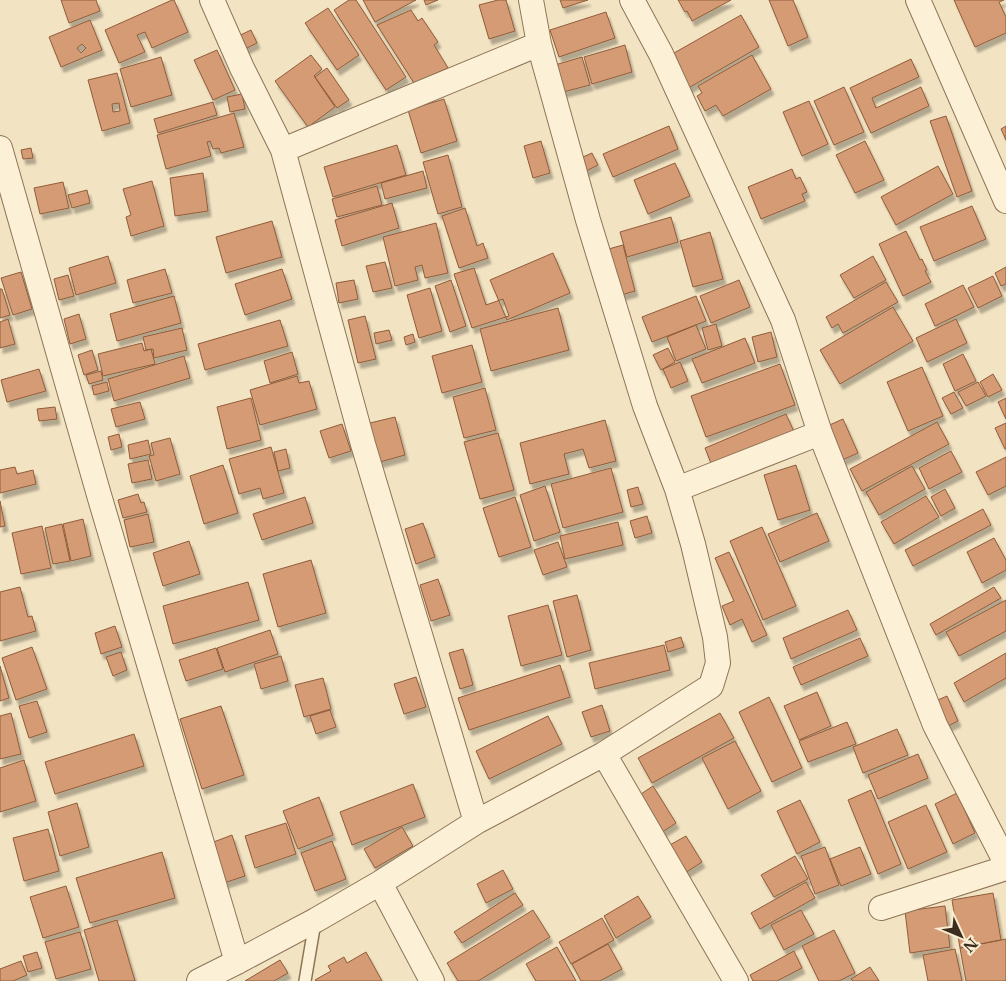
<svg xmlns="http://www.w3.org/2000/svg" width="1006" height="981" font-family="'Libre Baskerville',serif">
<style>
.building{fill:#d49b74;stroke:#905c3a;fill-rule:evenodd;filter:url(#shadow)}
.lines{fill:none;stroke-linecap:round;stroke-linejoin:round}
.lane-casing{stroke:#8e7457;stroke-width:14}
.street-casing{stroke:#8e7457;stroke-width:26}
.lane{stroke:#fcf0d6;stroke-width:11}
.street{stroke:#fcf0d6;stroke-width:24}
</style>
<defs>
<filter id="shadow"><feDropShadow dx="3" dy="5.5" stdDeviation="1" flood-color="#0004"/></filter>
</defs>
<rect width="100%" height="100%" fill="#f2e3c2"/>
<path class="building" d="M61 0H96L100 11 69 23Z
M172 0H174L188 32 152 48 145 32 137 35 145 52 119 63 105 30Z
M349 0H356L406 77 386 90 334 10Z
M363 0H416L375 22Z
M424 0H438L426 5Z
M498 0H506L515 31 489 39 479 5Z
M560 0H588L563 8Z
M678 0H731L692 21 687 11 685 12Z
M769 0H793L808 37 788 46Z
M954 0H1004L999 2 1006 17V33L975 47Z
M328 8 359 55 337 70 305 23Z
M411 10 418 21 422 18 438 42 434 45 448 68 414 83 377 25Z
M606 12 615 38 559 57 550 30Z
M741 15 759 47 685 90 667 57Z
M90 20 102 50 61 67 49 37ZM82 44 86 48 81 53 77 48Z
M251 30 257 43 239 52 232 39Z
M625 45 632 72 592 84 584 57Z
M217 50 235 90 213 100 194 60Z
M311 55 322 69 314 76 335 107 308 127 275 81Z
M752 55 771 89 723 116 716 105 705 111 697 96 702 93 698 86Z
M161 57 172 95 131 107 120 69Z
M582 57 590 85 563 92 555 65Z
M911 59 919 77 872 98 876 108 921 87 929 106 871 133 850 88Z
M327 68 349 100 337 108 315 77Z
M117 73 130 123 102 131 88 80ZM119 103 120 111 113 112 112 104Z
M844 87 864 132 834 145 814 101Z
M242 94 245 109 230 112 227 97Z
M444 99 457 141 421 153 408 110Z
M809 101 828 144 802 156 783 112Z
M213 102 217 115 158 133 154 119Z
M234 113 244 147 221 153 219 148 213 149 210 141 207 142 211 156 166 169 157 135Z
M946 116 972 191 957 197 930 121Z
M669 126 678 149 613 177 603 154Z
M1006 126V140L1001 129Z
M541 141 550 173 533 178 524 146Z
M865 141 884 180 855 193 836 155Z
M397 145 406 175 333 197 324 167Z
M31 148 33 158 23 159 21 150Z
M592 153 598 165 582 173 576 160Z
M448 155 462 207 438 214 423 162Z
M675 163 690 196 648 214 634 180Z
M938 166 953 194 896 225 881 197Z
M792 169 796 179 800 177 807 192 802 194 805 201 761 219 748 187Z
M423 171 427 188 385 199 381 183Z
M203 173 208 211 175 216 170 178Z
M152 181 164 226 131 236 126 217 131 215 123 189Z
M63 182 69 208 40 214 34 188Z
M377 186 382 205 337 217 332 199Z
M87 190 90 203 72 208 68 195Z
M392 203 399 228 342 246 335 220Z
M972 206 986 239 934 261 920 227Z
M465 208 477 246 483 243 488 258 459 268 442 216Z
M671 217 678 242 627 257 620 232Z
M272 221 282 257 226 273 216 237Z
M436 223 448 273 425 278 422 265 415 267 418 280 395 286 383 237Z
M906 231 920 260 922 259 927 270 925 271 931 282 903 296 879 244Z
M710 232 723 279 693 287 680 241Z
M623 245 635 291 618 296 605 250Z
M553 253 570 293 507 320 490 280Z
M108 256 116 283 76 295 69 268Z
M873 256 886 280 854 298 840 275Z
M385 262 392 288 373 292 366 266Z
M1006 267V284L1001 286 995 273Z
M474 268 486 305 503 299 509 316 472 328 454 274Z
M165 269 172 293 133 303 127 280Z
M282 269 292 299 245 315 235 284Z
M21 272 32 309 13 315 1 278Z
M68 275 74 296 59 300 54 279Z
M993 276 1002 296 978 308 968 288Z
M354 280 358 299 339 303 336 283Z
M451 280 466 326 450 332 435 286Z
M739 280 750 307 711 323 700 296Z
M886 282 898 302 843 333 838 324 832 328 826 317Z
M963 285 974 307 935 326 925 304Z
M430 288 442 331 419 338 407 295Z
M0 289H2L10 315 0 318Z
M174 296 181 323 117 341 110 314Z
M696 296 706 321 652 342 642 317Z
M893 307 913 341 840 384 820 350Z
M558 308 569 350 491 371 480 329Z
M79 314 86 339 70 344 64 319Z
M365 316 376 359 358 363 348 320Z
M8 319 15 344 0 348V322Z
M956 319 967 343 927 362 916 338Z
M280 320 288 346 205 370 198 344Z
M716 324 722 346 708 350 702 328Z
M696 325 706 349 676 361 667 337Z
M182 328 187 350 154 358 153 349 146 350 143 337Z
M389 330 392 340 376 344 374 333Z
M771 332 777 357 758 362 752 337Z
M413 334 415 342 406 345 404 337Z
M745 338 755 363 702 383 692 359Z
M142 343 144 351 151 349 155 364 103 376 98 354Z
M472 345 482 382 442 393 432 356Z
M668 348 675 362 661 370 653 355Z
M92 350 98 370 84 375 78 355Z
M292 352 298 374 270 383 264 361Z
M963 354 976 381 955 391 943 364Z
M184 356 190 378 114 401 108 379Z
M680 362 688 381 671 388 663 369Z
M780 364 795 405 706 437 691 396Z
M922 367 943 416 908 431 887 382Z
M39 369 46 391 7 402 1 380Z
M101 371 103 380 89 384 86 375Z
M993 374 1002 390 988 397 980 382Z
M297 376 299 383 309 381 317 409 260 425 250 390Z
M107 382 109 391 94 395 92 386Z
M978 382 986 396 966 406 958 392Z
M485 388 496 430 464 438 453 397Z
M954 392 963 408 951 414 942 398Z
M251 398 261 440 227 449 217 407Z
M1006 398V419L998 402Z
M140 402 145 419 116 427 111 409Z
M55 407 57 419 39 421 37 409Z
M786 414 796 436 712 466 705 448Z
M395 417 405 455 380 462 370 423Z
M843 419 858 453 840 461 825 427Z
M605 420 616 461 589 468 583 449 564 454 569 474 530 484 520 443Z
M937 422 949 444 862 491 850 469Z
M1006 423V449H1005L995 428Z
M342 424 351 451 329 458 320 431Z
M498 433 514 490 480 499 464 442Z
M119 434 122 447 111 450 108 437Z
M170 438 180 474 156 481 149 456 154 455 151 443Z
M148 440 151 454 130 459 128 445Z
M271 447 284 493 263 499 260 488 239 494 229 459Z
M286 449 290 468 278 471 274 452Z
M951 451 962 472 929 489 919 468Z
M1006 457V486L988 495 976 472Z
M148 460 152 479 132 483 128 464Z
M223 465 238 513 204 524 190 476Z
M796 465 810 510 778 520 764 475Z
M912 466 925 489 879 515 866 492Z
M15 467 17 474 33 470 36 484 0 493V470Z
M611 468 623 512 563 528 551 484Z
M545 486 560 532 534 541 520 495Z
M638 487 643 504 631 507 627 490Z
M945 489 955 508 941 516 931 497Z
M138 494 141 503 144 502 147 512 123 518 118 500Z
M926 496 939 517 894 544 881 522Z
M305 497 313 523 262 540 253 514Z
M515 497 531 547 499 557 483 508Z
M0 501 5 526 0 527Z
M983 509 991 525 913 566 905 550Z
M817 513 829 541 780 562 768 534Z
M148 514 154 542 130 547 124 520Z
M647 516 652 533 635 538 630 521Z
M83 519 91 556 71 561 63 524Z
M618 522 623 545 565 559 560 536Z
M423 523 435 557 416 564 405 529Z
M62 524 70 561 53 564 45 528Z
M42 526 51 568 21 574 12 533Z
M762 527 796 606 763 620 730 541Z
M994 538 1006 560V570L982 583 967 552Z
M189 541 200 574 163 586 153 553Z
M558 542 567 567 543 575 534 550Z
M729 552 767 635 752 642 742 619 730 625 722 606 734 601 715 558Z
M311 560 326 613 278 627 263 574Z
M438 579 450 615 431 621 420 585Z
M248 582 259 620 173 644 163 606Z
M20 587 28 617 32 616 36 631 0 641V592Z
M994 587 1001 598 936 635 930 624Z
M577 595 591 650 567 657 553 601Z
M1006 600V631L959 656 946 632Z
M548 605 562 655 521 666 508 616Z
M848 610 857 630 791 659 783 638Z
M115 626 122 647 101 654 95 633Z
M270 630 278 654 225 672 217 648Z
M681 637 684 647 668 652 665 642Z
M860 638 868 656 801 685 793 667Z
M664 645 670 670 595 689 589 663Z
M32 647 47 689 16 700 2 658Z
M216 648 223 669 186 681 179 660Z
M463 649 473 685 460 689 449 653Z
M121 652 127 670 113 676 106 657Z
M1006 653V678L964 702 954 683Z
M281 656 288 681 261 689 254 664Z
M560 665 570 697 469 730 458 698Z
M0 666 9 698 0 701Z
M416 677 426 707 404 714 394 684Z
M323 678 331 709 304 717 295 685Z
M817 692 831 726 799 740 784 706Z
M947 696 958 721 942 729 931 703Z
M769 697 802 768 772 782 739 712Z
M37 701 47 732 29 738 19 706Z
M602 705 610 731 591 737 582 712Z
M221 706 244 775 202 789 180 719Z
M330 710 336 727 316 734 310 716Z
M11 713 21 754 0 759V716Z
M720 713 734 738 652 783 638 758Z
M548 716 562 744 489 779 476 751Z
M847 722 856 744 808 762 799 741Z
M897 729 908 755 863 773 853 747Z
M134 734 144 766 55 794 45 762Z
M735 741 761 791 728 809 702 758Z
M918 754 928 778 878 799 868 775Z
M24 760 36 801 0 812V768Z
M413 784 425 817 352 845 340 812Z
M653 786 676 823 661 833 638 796Z
M871 790 901 864 878 874 848 800Z
M957 793 975 833 953 844 935 804Z
M319 797 333 835 298 849 283 811Z
M800 800 820 842 797 854 777 811Z
M77 803 89 847 60 856 48 812Z
M926 805 947 852 908 869 888 822Z
M286 823 296 854 255 868 245 836Z
M402 827 413 846 375 868 364 849Z
M48 829 59 871 24 881 13 838Z
M232 835 245 876 224 883 211 843Z
M686 836 702 862 685 873 668 846Z
M332 841 346 879 315 891 301 853Z
M825 847 839 885 815 894 801 856Z
M860 847 871 874 841 886 830 859Z
M162 852 175 898 90 923 76 878Z
M795 856 808 879 774 897 761 875Z
M503 870 513 889 486 903 477 884Z
M806 882 815 898 760 929 751 913Z
M66 886 79 927 43 938 30 897Z
M515 893 523 905 462 943 454 932Z
M993 893 1001 940 960 948 952 900Z
M638 896 651 917 616 938 604 916Z
M945 906 950 947 910 953 905 911Z
M533 910 550 937 478 981H458L447 963Z
M801 910 814 934 784 950 771 925Z
M602 918 614 940 571 964 559 942Z
M117 920 135 981H99L84 930Z
M834 930 855 973 839 981H819L802 946Z
M80 932 91 969 56 979 45 942Z
M1006 939V981H966L960 948Z
M608 944 622 969 600 981H581L572 964Z
M557 947 576 981H536L526 964Z
M955 949 962 981H928L923 955Z
M794 951 802 968 777 981H753L750 975Z
M37 952 42 968 28 972 23 956Z
M366 952 382 981H316L315 980 331 971 328 966 344 957 347 963Z
M280 960 288 973 274 981H245Z
M21 961 27 975 13 981H0V969Z
M870 967 879 981H853L851 979Z"/>
<g class="lines">
<g class="lane-casing">
<path id="lane" d="M305 981 315 922"/>
</g>
<g class="street-casing">
<path id="street" d="M212 0 242 68 283 150 363 444 476 822
M632 0 661 54 783 320 820 433 935 725 1006 863
M918 0 1006 201
M0 148 99 495 237 962
M283 150 539 44
M677 489 820 433
M604 754 736 981
M380 883 432 981
M881 908 1006 868
M199 981 237 962 316 920 380 883 476 822 604 754 711 686 718 663 715 637 693 544 677 489 645 406 588 220 539 44 531 0"/>
</g>
<use href="#lane" class="lane"/>
<use href="#street" class="street"/>
</g>
<g transform="translate(961 936) rotate(134)" stroke="#f9edd2" stroke-width="4" paint-order="stroke">
<path d="M0-4L9 19L0 12L-9 19Z" fill="#3c2c1d"/>
<text y="-8" font-size="14" font-weight="bold" text-anchor="middle" fill="#3c2c1d">N</text>
</g>
</svg>
